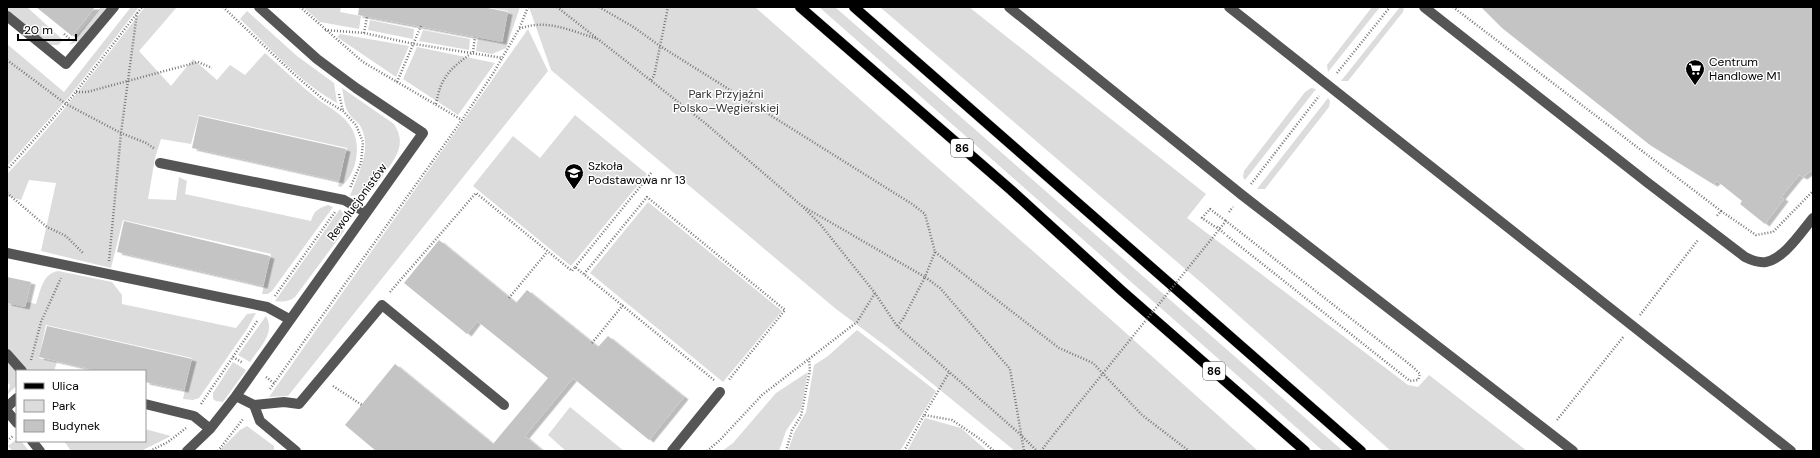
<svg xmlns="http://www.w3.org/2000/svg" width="1820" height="458" font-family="'DM Sans',sans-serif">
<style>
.green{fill:#dcdcdc}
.building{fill:#c4c4c4;filter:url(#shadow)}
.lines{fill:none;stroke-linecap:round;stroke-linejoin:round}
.major-casing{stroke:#dbdbdb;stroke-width:11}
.path{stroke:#777;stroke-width:2.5;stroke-dasharray:1 2;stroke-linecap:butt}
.minor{stroke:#555;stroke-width:10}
.major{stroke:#000;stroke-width:10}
.path-bridge{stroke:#777;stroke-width:2.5;stroke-dasharray:1 2;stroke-linecap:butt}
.labels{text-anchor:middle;stroke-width:3;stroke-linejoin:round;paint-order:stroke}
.shield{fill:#fff;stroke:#4c4c4c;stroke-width:1}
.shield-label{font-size:11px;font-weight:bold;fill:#000}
.poi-label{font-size:12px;fill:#000;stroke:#fff;text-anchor:start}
.park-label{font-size:12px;fill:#333;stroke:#fff}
.street-label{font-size:12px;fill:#000;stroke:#fff}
</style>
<defs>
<filter id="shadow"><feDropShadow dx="4.5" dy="2.5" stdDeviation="0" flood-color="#0004"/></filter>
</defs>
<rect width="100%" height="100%" fill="#fff"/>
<path class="green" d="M7 7H27L63 40 58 45H48L32 34 7 11Z
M101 7H107L79 41 69 45Z
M131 7H139L69 97 7 166V44L64 92Z
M145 7H177L139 51 171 86 193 59 217 80 230 65 245 75 265 53C283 69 301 86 320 101 332 109 345 116 352 129 362 147 356 174 341 187L338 186 347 148 199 115 191 144 161 139 155 158 148 199 176 200 179 177 187 181 185 194 311 221C314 211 317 209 328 205L333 207 272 291 268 294H262L271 254 123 220 111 268 41 251 56 183 29 180 21 200 7 196V174C57 121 100 64 145 7Z
M303 7H341L340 12 361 16 359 29 320 22Z
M485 7H520L506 48 492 54 476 51 478 37 503 42 508 11Z
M529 7H755L1108 317 1258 451H1015L891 350 836 309 551 70Z
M819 7H835L1343 451H1323Z
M880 7H969L1206 194 1187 218 1408 385 1418 387 1429 375 1527 451H1391L1204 285Z
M1372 7H1380L1328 72 1327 65Z
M1400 7H1404L1403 12 1348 81H1341Z
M247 11 297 56 334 83 337 103C300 83 270 48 240 19Z
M370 20 414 29 413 39 368 30Z
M528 29 548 71 288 396 269 397Z
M423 30 470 39 469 50 419 41Z
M340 34 409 46 396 77 337 37Z
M417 47 495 63 458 115 403 79Z
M342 88 394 124C407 144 396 157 384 174 380 180 375 189 368 192 362 195 356 195 350 196 358 174 374 147 359 124 356 121 352 118 350 115 344 108 344 97 342 88Z
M1311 88 1316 89 1245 180 1243 177 1244 171 1305 92Z
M1328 98 1330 101 1329 107 1265 189H1257Z
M575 115 647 174 571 266 473 186 513 136 540 158Z
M648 202 782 311 723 382 590 273Z
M340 209C346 217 347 222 344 231L295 297C288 302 283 302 275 301Z
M58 271 112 282 122 295V304L236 328 247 314 256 313 247 329 199 398 193 400 183 399 192 358 46 325 39 358 57 362 54 371H17V385L7 395 10 385 7 382V303L25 307 27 302 36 304C41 290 42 274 58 271Z
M266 316C276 333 259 348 250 362L238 355Z
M857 330 936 391 900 451H788L794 433 806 412 814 365 828 356Z
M233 362 246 370 223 402 216 401 213 399V393Z
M808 372 801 409 786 431 779 451H722L733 443 776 393Z
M570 407 624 451H566L548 435Z
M925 418 961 428 987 451H907Z
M247 426 274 446V451H219L240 430Z
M145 429 171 436 141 451H71L64 441H145Z
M17 439V441H21L29 451H13L8 446Z"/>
<path class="building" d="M36 7H95L72 36Z
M359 7H483L508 12 502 42 358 15Z
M1481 7H1813V169L1803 177 1799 175 1781 197 1784 199 1765 224 1740 204 1742 201 1717 181 1713 184 1650 145 1502 28Z
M199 116 346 149 339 181 192 148Z
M124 221 270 256 263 286 117 252Z
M439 240 516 303 527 290 598 347 608 336 684 397 649 440 573 378 525 436 543 451H376L345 425 395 364 493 444 548 378 477 321 467 334 404 283Z
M7 277 31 282 25 307 7 303Z
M47 326 192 359 184 390 145 382V371H99L39 357Z"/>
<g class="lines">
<g class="major-casing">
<path id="major" d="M800 7 1011 190 1122 291 1305 451
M854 7 1361 451"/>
</g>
<path class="path" d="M223 7 296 76 323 99 343 111 356 125 363 142 361 163 350 188
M300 7 363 62 462 120
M528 7 519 29C546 18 571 31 598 39
M557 7 705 123 802 206 820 224 875 293 897 326 1021 435 1037 451
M599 7 632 26 660 46 912 204 925 214 935 252 1059 348 1093 363 1142 415 1189 451
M1453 7 1721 211 1716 217
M325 30 364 33 414 44 503 58
M364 33 367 17
M64 34 70 39
M7 60 66 104 121 133 146 143 155 149
M1337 73 1390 7
M651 80 654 76 668 7
M397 82 421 26
M76 92H87L198 62 212 68
M339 94 343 111
M436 104C441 76 450 69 473 52L475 37
M7 170 71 98 142 7
M1251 184 1319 96
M7 193 47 227 66 236 83 253
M804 207 925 277 903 319 897 326
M1721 211 1756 235 1773 232 1813 191
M1229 212 1233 207
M1217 227 1226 235
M1217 228 1202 218 1210 209 1226 221
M935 252 925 277 940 288 1010 369 1024 451
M109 261 121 133 137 13
M575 267 652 172
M584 274 647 197 785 310 728 381
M390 292 476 193 572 271 575 267 714 380
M275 296 335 212
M509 298 547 252
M1640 315 1698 240
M592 343 623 305
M233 357 243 363
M31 360 41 322 61 278
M266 377 275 384
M333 386 362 405
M270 389 462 120 494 72 519 29
M201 404 258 320
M924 415 950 371
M1557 420 1624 336
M7 441 13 436
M150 451 168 442 186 428
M218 451 243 419
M707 451 720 440 762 395 857 322 875 293
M786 451 792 430 801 416 810 370 809 359
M904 451 924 415 952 420 980 439 994 451
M1041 451 1054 434"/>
<path class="minor" d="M1009 7 1242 195 1573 451
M1229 7 1791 451
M1424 7 1648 183 1745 257C1751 260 1759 263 1766 262 1784 259 1802 231 1813 218
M7 16 66 64 114 7
M160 163 344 200 365 212
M7 253 267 307 289 319
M7 354 22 371
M236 396 254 405 260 421 296 451
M145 404 194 416 210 429
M254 405 284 402 299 404 382 305 504 405
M7 407 17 398
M7 411 17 423
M32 441 40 451
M187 451 210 429 236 396 423 133 356 88 317 59 259 7
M672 451 720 392"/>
<use href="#major" class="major"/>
<path class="path-bridge" d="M1054 434 1226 221 1413 367 1420 374 1418 380 1410 381 1226 235"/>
</g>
<defs>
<g id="supermarket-pin" transform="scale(1)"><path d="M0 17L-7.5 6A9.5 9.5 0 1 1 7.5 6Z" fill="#000" stroke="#fff"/><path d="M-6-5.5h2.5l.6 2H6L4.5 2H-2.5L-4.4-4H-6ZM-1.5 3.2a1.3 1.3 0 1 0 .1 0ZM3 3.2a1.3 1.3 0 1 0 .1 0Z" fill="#fff"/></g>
<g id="school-pin" transform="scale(1)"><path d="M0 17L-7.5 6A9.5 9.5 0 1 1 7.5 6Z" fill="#000" stroke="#fff"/><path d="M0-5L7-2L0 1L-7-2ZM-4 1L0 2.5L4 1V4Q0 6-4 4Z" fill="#fff"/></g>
</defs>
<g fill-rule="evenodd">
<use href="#supermarket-pin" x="1695" y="69"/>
<use href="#school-pin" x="574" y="173"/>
</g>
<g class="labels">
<g class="shield">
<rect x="951" y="139" width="22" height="18" rx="3"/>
<rect x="1203" y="362" width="22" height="18" rx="3"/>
</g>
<g class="shield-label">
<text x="962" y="152">86</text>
<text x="1214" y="375">86</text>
</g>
<g class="poi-label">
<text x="1709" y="66">Centrum<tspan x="1709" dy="14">Handlowe M1</tspan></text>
<text x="588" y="170">Szkoła<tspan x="588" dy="14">Podstawowa nr 13</tspan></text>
</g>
<g class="park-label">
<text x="726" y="98">Park Przyjaźni<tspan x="726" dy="14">Polsko–Węgierskiej</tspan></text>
</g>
<g class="street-label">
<text transform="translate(357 202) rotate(-54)" y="4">Rewolucjonistów</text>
</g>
</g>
<rect width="1820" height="458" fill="none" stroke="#000000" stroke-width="16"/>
<rect x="16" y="370" width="130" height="72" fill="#ffffff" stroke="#999999"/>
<rect x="24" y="383" width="20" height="6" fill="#000000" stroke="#999999"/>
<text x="52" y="390" font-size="12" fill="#000000">Ulica</text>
<rect x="24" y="400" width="20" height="12" fill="#dcdcdc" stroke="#999999"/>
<text x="52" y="410" font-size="12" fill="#000000">Park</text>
<rect x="24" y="420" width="20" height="12" fill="#c4c4c4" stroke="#999999"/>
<text x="52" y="430" font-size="12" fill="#000000">Budynek</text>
<path d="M18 34v6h58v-6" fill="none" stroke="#000000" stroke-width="2"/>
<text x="24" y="34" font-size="12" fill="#000000" stroke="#ffffff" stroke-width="3" paint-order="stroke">20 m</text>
</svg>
